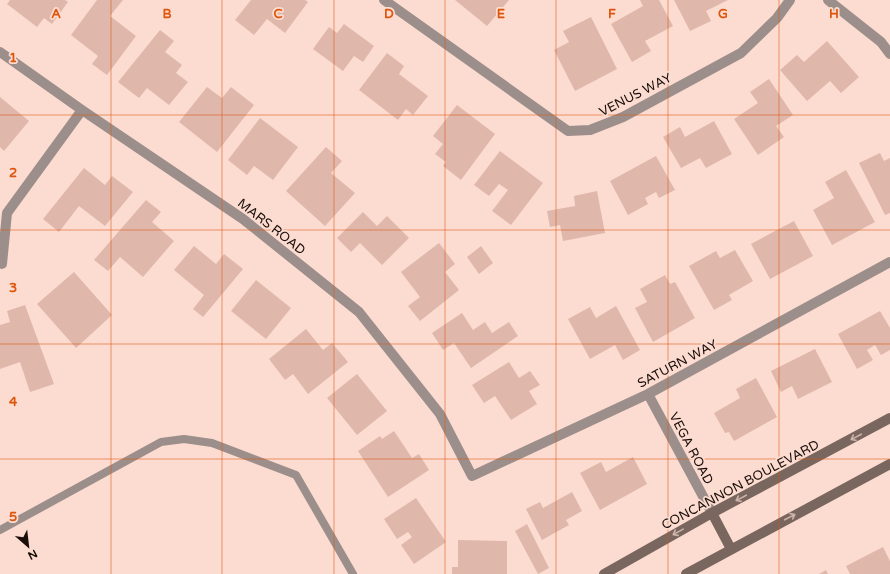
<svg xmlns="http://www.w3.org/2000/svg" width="890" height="574" font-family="'Varela Round',sans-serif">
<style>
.building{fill:#e0b7ab}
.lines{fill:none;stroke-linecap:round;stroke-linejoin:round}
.service{stroke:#9c8e8a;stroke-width:8}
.minor{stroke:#9c8e8a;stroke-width:10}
.secondary{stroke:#79665f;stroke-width:10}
.oneway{stroke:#ceb3a8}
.grid{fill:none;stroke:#de550c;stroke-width:1;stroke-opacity:0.55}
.labels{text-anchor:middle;stroke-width:3.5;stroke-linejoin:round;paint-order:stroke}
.street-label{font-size:13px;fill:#190e0a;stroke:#fcdcd0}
.grid-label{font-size:13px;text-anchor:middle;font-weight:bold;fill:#de550c;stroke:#fcdcd0;stroke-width:3.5;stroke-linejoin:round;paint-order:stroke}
</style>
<rect width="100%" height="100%" fill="#fcdcd0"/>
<path class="building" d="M10 0H65L68 2 52 24 44 18 37 27 7 4Z
M97 0H123L110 16 136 36 107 75 92 64 98 56 71 35Z
M251 0H305L308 2 285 33 267 19 254 35 235 20Z
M455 0H509L487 26Z
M640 0H659L673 26 645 41 651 51 632 62 611 24 643 6Z
M674 0H728L706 11 711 21 690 31Z
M591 17 617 69 575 91 554 50 569 42 563 31Z
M344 24 374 46 363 62 354 56 343 71 313 49 329 27 337 33Z
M160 30 174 41 165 52 182 65 176 73 188 82 169 105 147 88 139 98 118 82Z
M827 41 859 77 841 93 830 81 807 101 780 70 797 55 804 62Z
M387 53 404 66 399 74 428 96 413 115 406 109 398 120 359 90Z
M769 79 793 115 776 126 784 137 758 155 734 119 758 103 750 92Z
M207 87 222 98 231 87 254 105 217 152 179 122Z
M0 97 29 121 4 151 0 147Z
M457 105 495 134 461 180 443 166 446 162 435 154 443 144 433 136Z
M260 118 298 147 273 180 254 166 247 175 228 160Z
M714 121 732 154 706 168 700 158 681 168 663 137 680 127 685 137Z
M326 147 342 161 331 173 355 193 325 226 286 191Z
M500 151 543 183 511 225 492 211 508 190 499 184 489 196 474 185Z
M880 153 884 161 890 158V213L885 215 859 163Z
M656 156 675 190 659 198 656 192 645 198 648 204 628 215 610 181Z
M84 168 105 185 112 176 133 192 105 226 79 206 59 232 43 219Z
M846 170 875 222 832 245 813 210 834 198 825 182Z
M597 191 605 233 563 241 560 225 550 227 547 211 575 206 574 196Z
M146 200 161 212 152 222 174 241 143 277 120 257 108 271 94 260Z
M363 212 377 226 387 216 409 238 382 265 360 243 351 252 337 238Z
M794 221 813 256 770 279 751 244Z
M439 243 455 264 445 272 459 290 420 321 408 306 420 297 401 272Z
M194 246 216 264 224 254 243 269 203 317 193 309 204 295 174 270Z
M481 246 493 263 479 274 467 257Z
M735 250 753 281 729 295 732 300 714 310 689 266 716 251 720 258Z
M74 272 112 315 76 348 37 304Z
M665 275 670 284 675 282 695 318 653 342 635 308 647 302 640 289Z
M256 280 291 308 266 339 231 311Z
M25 305 54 384 30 392 20 362 0 369V325L10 322 7 311Z
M616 306 640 350 623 360 615 345 590 359 568 319 590 307 596 318Z
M880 311 890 328V350L881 355 875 345 867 350 873 360 857 369 838 334Z
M462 313 473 330 485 322 492 333 509 322 518 336 471 368 454 343 443 350 432 333Z
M306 329 323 350 332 343 348 362 308 394 293 374 285 380 269 359Z
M815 349 832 382 798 399 792 386 781 392 771 371Z
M509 362 519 378 530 371 540 385 529 391 537 404 511 420 495 396 484 403 472 385Z
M357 374 387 411 357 435 327 398Z
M756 378 777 417 734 441 729 432 725 433 714 413 740 398 736 389Z
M394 431 412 458 419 454 429 470 388 497 358 451 380 436 382 439Z
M633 457 647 484 600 510 580 473 601 462 606 472Z
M572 492 582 511 566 520 569 525 542 540 526 509 540 502 543 508Z
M416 498 446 542 414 564 401 545 412 537 408 532 397 539 384 519Z
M527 524 549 568 538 574 515 531Z
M458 540 507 541V574H452V567H458Z
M883 547 890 561V574H850L846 566Z
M826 570 828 574H819Z"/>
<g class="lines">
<path class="service" d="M0 530 161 442 184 439 212 443 296 475 353 574"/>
<path class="minor" d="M384 0 568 131 590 130 623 117 741 53 777 18 790 0
M828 0 881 42 890 54
M0 52 82 110 243 219 359 312 440 414 472 476 648 394 890 262
M2 264 7 213 82 110
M648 394 712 513"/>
<path class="secondary" d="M712 513 731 549
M604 574 712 513 890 418
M686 574 890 464"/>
</g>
<defs><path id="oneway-shaft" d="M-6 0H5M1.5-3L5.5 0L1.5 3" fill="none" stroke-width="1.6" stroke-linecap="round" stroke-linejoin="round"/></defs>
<g class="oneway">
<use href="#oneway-shaft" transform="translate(856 437) rotate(152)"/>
<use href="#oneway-shaft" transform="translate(741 498) rotate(152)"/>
<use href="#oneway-shaft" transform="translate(790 517) rotate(-28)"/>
<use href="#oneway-shaft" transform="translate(678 532) rotate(151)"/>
</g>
<path class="grid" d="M111 0V574M222 0V574M334 0V574M445 0V574M556 0V574M668 0V574M779 0V574M0 115H890M0 230H890M0 344H890M0 459H890"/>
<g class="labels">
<g class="street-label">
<text transform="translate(635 94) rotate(-27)" y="5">VENUS WAY</text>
<text transform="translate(272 226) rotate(38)" y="5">MARS ROAD</text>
<text transform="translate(677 363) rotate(-28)" y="5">SATURN WAY</text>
<text transform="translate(692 448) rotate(62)" y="5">VEGA ROAD</text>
<text transform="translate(740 484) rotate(-28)" y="5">CONCANNON BOULEVARD</text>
</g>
</g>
<g class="grid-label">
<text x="56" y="18">A</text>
<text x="167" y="18">B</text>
<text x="278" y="18">C</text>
<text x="389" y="18">D</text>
<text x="501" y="18">E</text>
<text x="612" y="18">F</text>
<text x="723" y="18">G</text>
<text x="834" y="18">H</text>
<text x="13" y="62">1</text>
<text x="13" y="177">2</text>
<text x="13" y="292">3</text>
<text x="13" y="406">4</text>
<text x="13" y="521">5</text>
</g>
<g transform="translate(28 546) rotate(152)" stroke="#fcdcd0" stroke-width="3" paint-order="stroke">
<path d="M0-3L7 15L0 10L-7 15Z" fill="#190e0a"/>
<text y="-6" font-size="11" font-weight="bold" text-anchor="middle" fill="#190e0a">N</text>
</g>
</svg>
